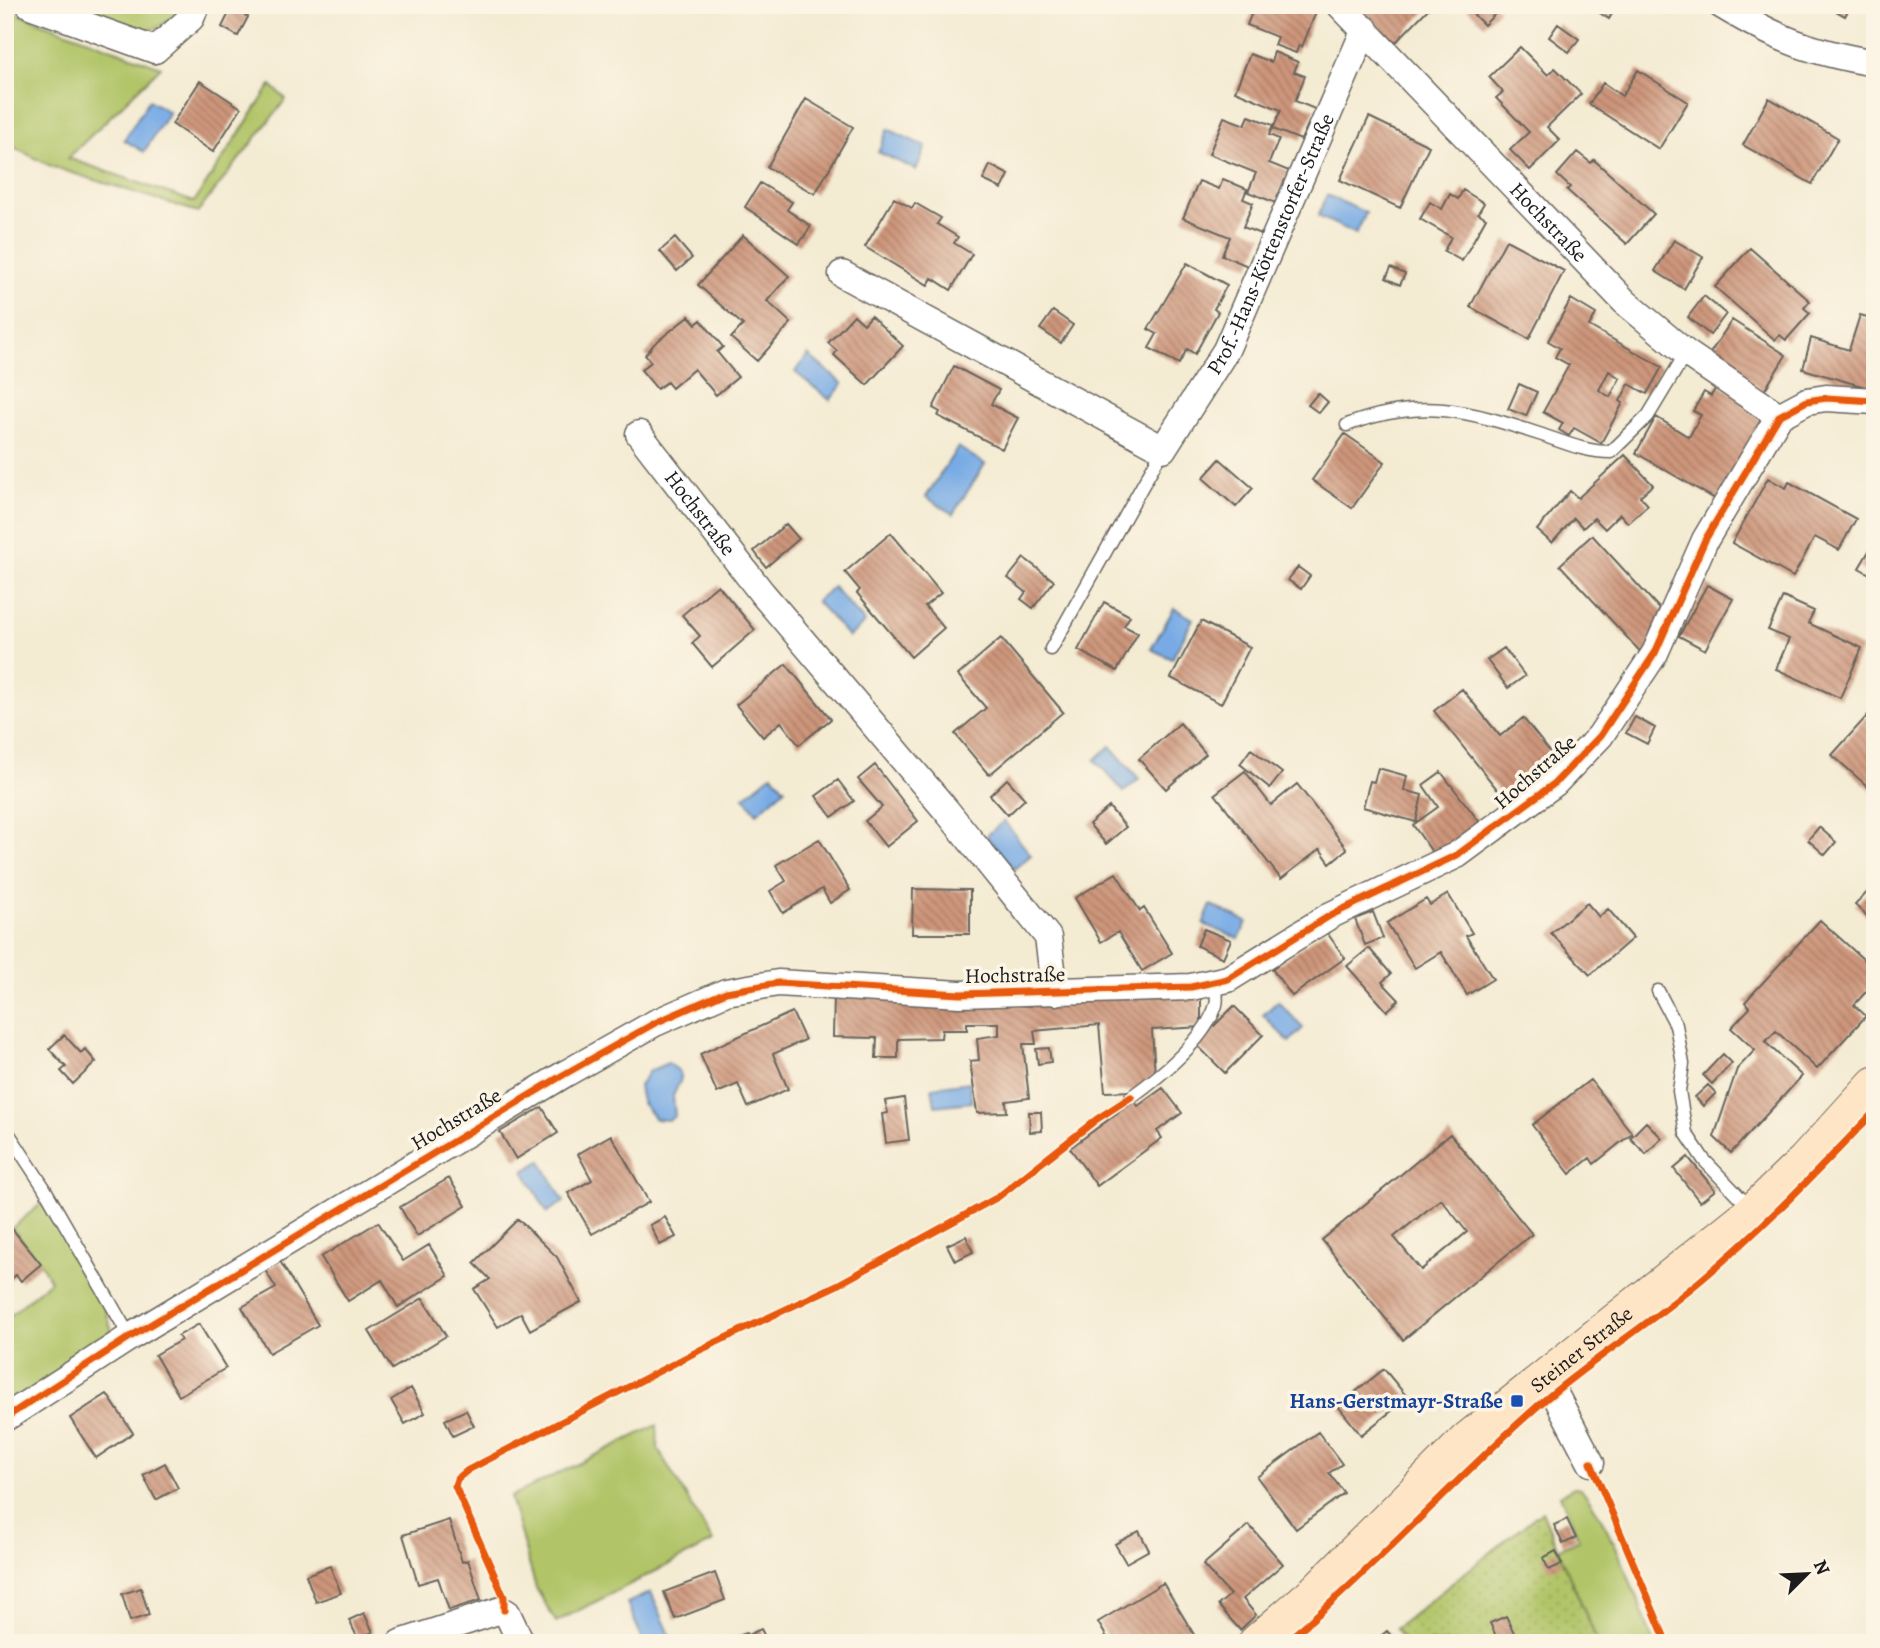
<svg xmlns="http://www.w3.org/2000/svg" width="1880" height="1648" font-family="Alegreya,serif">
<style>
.grass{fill:#b1c468;stroke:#667042;stroke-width:2}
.garden{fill:url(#garden-dots);stroke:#667042;stroke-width:2}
.water{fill:#78abe5;stroke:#4a6480;stroke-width:2}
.building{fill:url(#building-back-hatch);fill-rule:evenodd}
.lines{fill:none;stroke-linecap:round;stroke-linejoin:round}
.lane-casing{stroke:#68645c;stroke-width:15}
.street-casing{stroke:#68645c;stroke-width:29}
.secondary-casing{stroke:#68645c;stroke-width:39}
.lane{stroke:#fff;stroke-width:12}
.street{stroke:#fff;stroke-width:26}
.secondary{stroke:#fee5c5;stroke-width:37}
.cycleway-casing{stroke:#fcf5e5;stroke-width:11}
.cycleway{stroke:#e8590c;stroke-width:7}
.transit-dot{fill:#1a4fb4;stroke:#fcf5e5;stroke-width:2.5}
.labels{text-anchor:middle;stroke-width:7;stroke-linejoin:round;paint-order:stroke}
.street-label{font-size:21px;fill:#1c1c1c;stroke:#fcf5e5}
.transit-label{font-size:21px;font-weight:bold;fill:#164399;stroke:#fcf5e5;text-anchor:end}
</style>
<defs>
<pattern id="garden-dots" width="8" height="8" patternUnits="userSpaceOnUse" patternTransform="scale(1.75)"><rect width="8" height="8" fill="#b1c468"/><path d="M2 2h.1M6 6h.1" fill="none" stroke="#98a85a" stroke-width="1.8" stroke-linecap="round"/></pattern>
<pattern id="building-back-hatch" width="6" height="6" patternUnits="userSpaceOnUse" patternTransform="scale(1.75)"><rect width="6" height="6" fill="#ce967b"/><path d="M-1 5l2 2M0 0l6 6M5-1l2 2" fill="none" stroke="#a67a64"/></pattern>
</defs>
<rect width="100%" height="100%" fill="#fcf5e5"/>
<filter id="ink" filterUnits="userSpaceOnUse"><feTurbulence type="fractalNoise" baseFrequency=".0143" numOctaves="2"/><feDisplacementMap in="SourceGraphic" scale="14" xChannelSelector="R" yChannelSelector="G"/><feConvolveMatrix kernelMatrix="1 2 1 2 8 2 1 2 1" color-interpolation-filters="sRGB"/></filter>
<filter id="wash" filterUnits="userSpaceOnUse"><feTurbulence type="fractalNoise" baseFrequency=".00686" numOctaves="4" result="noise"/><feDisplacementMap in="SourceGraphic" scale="28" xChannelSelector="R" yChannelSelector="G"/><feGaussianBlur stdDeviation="1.57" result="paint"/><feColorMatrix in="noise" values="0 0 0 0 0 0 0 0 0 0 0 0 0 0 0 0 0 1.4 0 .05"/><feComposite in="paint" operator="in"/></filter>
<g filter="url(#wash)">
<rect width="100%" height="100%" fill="#f4ebd3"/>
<path class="grass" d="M66 5H182C148 54 111 22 66 5Z
M5 9 161 67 68 158 194 202 271 85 286 99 198 212 53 167 5 143Z
M42 1203C70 1244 101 1283 112 1332L95 1351 5 1407V1320L50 1281 41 1264 12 1228Z
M657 1425 658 1449 713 1542 556 1622 536 1588 510 1497Z
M1574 1487 1581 1488C1615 1532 1634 1591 1654 1643H1598L1558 1549 1579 1539 1560 1495Z"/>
<path class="garden" d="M1542 1511 1598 1643H1406L1395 1629Z"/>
<path class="water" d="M149 100 169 112 144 152 124 140Z
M888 129 926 147 916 170 878 152Z
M1327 195 1366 213 1356 234 1318 216Z
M808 355 843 384 830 400 795 372Z
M958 447 985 464 953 514 926 497Z
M833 587 865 622 849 637 816 601Z
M1174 608 1193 619 1172 659 1151 649Z
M1110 746 1139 779 1124 792 1095 760Z
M772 774 785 789 757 813 744 797Z
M1004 821 1031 855 1014 869 986 836Z
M1211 905 1247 922 1239 939 1203 924Z
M1278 1001 1303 1028 1289 1042 1263 1015Z
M668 1063 679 1071 681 1079 673 1096 675 1116 668 1120 655 1119 642 1103 639 1086 649 1071Z
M969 1082 972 1102 935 1106 932 1087Z
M541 1161 564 1202 547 1212 524 1171Z
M651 1592 670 1635 653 1643H644L627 1603Z"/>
<g id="blocks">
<path class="building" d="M1255 5H1315L1318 7 1302 47 1299 45 1296 53 1274 45 1277 37 1247 25Z
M1357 5H1432L1395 43Z
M1470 5H1495L1499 10 1484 25 1467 8Z
M1588 5H1617L1609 19Z
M1826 5H1851L1845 16Z
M231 9 248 17 238 36 222 27Z
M1558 24 1579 39 1569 52 1549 37Z
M1520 47 1548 75 1555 68 1581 94 1547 127 1560 140 1530 170 1510 150 1529 132 1496 98 1503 92 1489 77Z
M1274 52 1298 62 1294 72 1305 76 1295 101 1315 109 1301 140 1273 129 1281 110 1235 91 1250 54 1271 62Z
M1638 70 1688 102 1659 149 1589 104 1603 83 1622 96Z
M200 81 241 108 213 152 172 124Z
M1769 98 1838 138 1812 184 1743 145Z
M806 99 853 127 815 194 767 167Z
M1249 116 1273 125 1269 135 1279 139 1269 163 1289 171 1276 203 1248 192 1256 173 1209 154 1224 117 1245 125Z
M1369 117 1429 146 1400 208 1340 180Z
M1577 152 1591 163 1594 160 1654 214 1627 244 1567 190 1570 187 1557 175Z
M990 165 1009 175 1002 189 983 180Z
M1223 179 1247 189 1243 199 1253 203 1243 227 1263 235 1250 267 1222 255 1230 237 1183 218 1199 181 1219 189Z
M760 183 792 202 787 210 811 226 799 244 745 207Z
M1463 190 1484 203 1478 213 1486 218 1462 261 1444 251 1451 237 1420 219 1430 202 1442 209 1450 194 1458 199Z
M894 198 912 208 915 203 941 218 937 224 958 237 954 243 972 254 951 290 932 278 928 285 865 247Z
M743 235 789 276 767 301 791 323 757 361 731 338 743 325 698 285Z
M675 238 692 258 677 271 660 251Z
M1506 240 1564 271 1529 339 1470 307Z
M1674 240 1703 257 1684 289 1655 271Z
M1750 248 1810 301 1804 308 1810 313 1786 340 1780 335 1775 340 1715 287Z
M1187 263 1227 285 1214 309 1218 312 1195 354 1187 349 1179 364 1149 348 1157 334 1148 329Z
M1391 268 1405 274 1400 285 1386 278Z
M1704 296 1726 314 1710 335 1688 317Z
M1571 299 1596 314 1589 326 1662 367 1647 394 1629 384 1620 401 1623 403 1601 443 1574 428 1569 436 1559 430 1563 423 1543 412 1569 365 1555 357 1560 348 1548 341ZM1609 371 1620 378 1610 397 1599 390Z
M1053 311 1073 325 1061 343 1040 329Z
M854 315 864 324 871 316 903 346 867 385 834 355 837 351 828 343Z
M1860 315 1875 319V390L1803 369 1811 338 1849 350Z
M689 316 696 324 701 320 723 347 717 352 738 377 716 395 694 369 672 388 667 382 657 389 641 370 651 362 645 355 654 344Z
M1732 320 1786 355 1764 391 1709 355Z
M954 366 999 390 991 404 1018 418 1002 449 938 416 940 412 933 408Z
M1519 384 1537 392 1526 416 1508 409Z
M1718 384 1766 412 1717 500 1636 453 1656 417 1689 437 1701 415 1693 411 1704 392 1711 396Z
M1318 393 1328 402 1319 413 1308 405Z
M1345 434 1385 462 1352 508 1312 480Z
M1625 455 1653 485 1640 496 1648 505 1628 523 1620 514 1605 529 1594 518 1583 528 1574 518 1552 543 1537 530 1570 491 1578 498Z
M1220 459 1253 488 1236 507 1203 478Z
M1768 478 1786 488 1789 482 1856 519 1839 550 1815 537 1793 577 1732 543Z
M786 524 799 539 766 567 754 551Z
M891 533 941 593 925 606 944 628 911 657 857 593 860 590 845 572Z
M1592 535 1668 618 1647 659 1560 565Z
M1875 541V577L1859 568Z
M1024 558 1054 581 1033 608 1021 599 1026 592 1008 578Z
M1298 567 1310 576 1301 589 1288 580Z
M718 585 755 630 712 667 692 643 700 636 682 615Z
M1707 585 1733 599 1705 650 1679 636Z
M1783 597 1814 611 1808 623 1862 648 1840 698 1776 669 1789 639 1768 630Z
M1104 602 1130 616 1124 626 1138 633 1117 671 1078 650Z
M1201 621 1250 647 1221 704 1171 678Z
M1001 638 1063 712 989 775 955 734 986 708 958 675Z
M1504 648 1525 676 1508 688 1487 660Z
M786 664 831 719 799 745 781 722 763 737 736 705Z
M1462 689 1500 736 1523 718 1555 758 1505 799 1434 711Z
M1875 707V793L1832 755Z
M1635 717 1655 728 1647 744 1626 733Z
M1180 723 1206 754 1166 789 1139 759Z
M1251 749 1282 773 1270 788 1240 764Z
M875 765 918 821 886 847 865 821 882 807 858 779Z
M1378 768 1407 776 1404 790 1422 795 1416 822 1363 807 1370 781 1374 782Z
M1245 771 1271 805 1297 784 1347 849 1330 863 1320 849 1281 879 1215 794Z
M1441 772 1481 824 1435 856 1413 825 1438 807 1423 785Z
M1007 779 1025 799 1008 815 990 795Z
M838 780 854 801 832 817 816 796Z
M1109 807 1126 827 1106 844 1089 824Z
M1819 827 1836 842 1825 855 1808 840Z
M819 839 850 890 830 903 822 889 783 913 770 891 786 881 776 865Z
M1116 873 1140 911 1144 908 1172 953 1142 971 1118 932 1101 942 1075 898Z
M1875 884V924L1855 905Z
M913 889 970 890V934H912Z
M1448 894 1472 933 1466 936 1493 979 1467 995 1441 952 1415 968 1387 923 1426 899 1430 905Z
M1587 903 1599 917 1608 909 1633 938 1590 975 1551 933Z
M1373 912 1383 938 1365 945 1355 919Z
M1820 920 1875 970V982L1854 1005 1866 1016 1817 1069 1776 1031 1765 1042 1802 1076 1731 1153 1714 1137 1737 1069 1755 1050 1731 1028 1750 1008 1745 1002Z
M1204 929 1231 940 1223 958 1197 946Z
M1325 930 1345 958 1292 996 1272 969Z
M1369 948 1391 974 1382 982 1399 1000 1387 1011 1347 966Z
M1201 991V1027L1152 1030 1155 1075 1134 1091 1105 1092 1099 1025 1034 1031 1036 1044H1023L1029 1098 1006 1101 1007 1112 977 1113 970 1061 979 1060 977 1038 999 1035V1023H967V1030H942L941 1038 898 1039V1058H876L877 1038 833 1037 834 995 1031 1006V1002Z
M1234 1006 1263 1035 1225 1073 1196 1044Z
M792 1012 805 1040 773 1054 788 1089 748 1107 738 1084 717 1093 700 1054Z
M64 1035 81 1053 85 1049 96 1062 73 1084 61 1071 66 1067 49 1049Z
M1049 1048 1051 1062 1038 1064 1036 1049Z
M1723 1054 1732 1063 1712 1084 1703 1075Z
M1590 1080 1632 1133 1594 1164 1590 1158 1570 1174 1532 1125Z
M1708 1085 1716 1093 1703 1106 1695 1097Z
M1163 1088 1182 1113 1157 1131 1162 1138 1097 1186 1070 1148 1134 1101 1138 1106Z
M904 1098 909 1140 886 1143 882 1114 888 1113 885 1101Z
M542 1107 558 1133 516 1159 500 1132Z
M1029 1112H1041L1042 1131 1030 1132Z
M1646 1122 1662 1138 1646 1154 1630 1138Z
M1450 1134 1532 1234 1403 1340 1322 1240ZM1441 1199 1467 1232 1421 1270 1394 1237Z
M611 1135 649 1202 592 1234 568 1193 592 1180 578 1154Z
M1688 1157 1715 1190 1700 1202 1674 1169Z
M449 1178 466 1206 417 1236 400 1207Z
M665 1217 676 1237 660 1245 650 1225Z
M518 1219 557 1257 581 1302 530 1330 521 1313 498 1327 474 1289 490 1279 474 1263Z
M5 1220 41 1264 21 1281 16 1275 5 1284Z
M378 1222 403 1261 429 1245 448 1276 398 1307 382 1280 348 1301 321 1257Z
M966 1236 973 1252 955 1261 947 1245Z
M280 1261 318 1325 269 1353 242 1307 276 1288 265 1270Z
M423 1298 446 1336 392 1369 369 1331Z
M199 1324 226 1368 179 1396 155 1355 181 1340 178 1336Z
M1384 1369 1408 1398 1361 1435 1338 1406Z
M411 1388 425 1413 405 1424 391 1400Z
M107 1394 133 1433 96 1458 70 1418Z
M466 1410 474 1426 453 1436 445 1420Z
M1318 1432 1342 1464 1329 1473 1344 1493 1296 1529 1257 1477Z
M165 1463 178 1488 156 1500 143 1475Z
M1567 1519 1576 1538 1563 1544 1554 1525Z
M449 1520 462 1562 468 1560 481 1600 449 1610 438 1578 418 1584 403 1535Z
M1249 1525 1283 1564 1243 1599 1256 1615 1240 1630 1218 1605 1230 1595 1203 1565Z
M1139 1531 1149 1550 1126 1563 1115 1544Z
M1556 1551 1562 1564 1549 1570 1543 1558Z
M330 1566 341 1593 316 1602 306 1575Z
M715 1573 725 1600 675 1619 664 1592Z
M1163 1583 1196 1638 1188 1643H1110L1098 1622Z
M141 1588 149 1615 130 1621 122 1594Z
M364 1613 373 1632 358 1639 349 1620Z
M1506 1616 1517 1639 1499 1643 1490 1623Z
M761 1629 768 1643H752L748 1635Z
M1387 1631 1397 1643H1372Z
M746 1633 749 1643H723Z"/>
</g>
</g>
<g filter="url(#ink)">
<use href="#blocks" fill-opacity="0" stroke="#68645c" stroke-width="2"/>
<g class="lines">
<g class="lane-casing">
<path id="lane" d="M1347 425C1421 397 1466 410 1539 434 1564 442 1584 452 1611 452L1648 416 1686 353
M1051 649 1163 449
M1658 991 1676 1025 1683 1064 1679 1091 1686 1133 1704 1160 1751 1209
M1131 1097C1159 1077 1206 1039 1216 1005 1218 999 1216 990 1215 983
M5 1128 43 1186 130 1337"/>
</g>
<g class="street-casing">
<g id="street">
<path d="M30 5 155 50 191 18 196 5"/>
<path id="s1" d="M1340 5 1625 302 1686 353 1779 416"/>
<path d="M1721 5C1777 39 1810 52 1875 63"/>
<path id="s2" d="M842 274 1163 449 1226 350 1365 29"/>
<path id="s3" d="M639 434 762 593 946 810 1048 937 1055 992"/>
<path d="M1546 1377 1591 1463"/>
<path d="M5 1418 130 1337 563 1075 655 1023 726 992 778 983 960 994 1191 987 1228 979 1331 915 1457 855 1555 783 1600 736 1655 653 1705 540 1779 416 1807 401 1826 398 1875 401"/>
<path d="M400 1643 501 1610 507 1613 521 1643"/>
</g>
</g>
<g class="secondary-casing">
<g id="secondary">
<path id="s4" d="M1257 1643 1316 1592 1467 1441 1753 1212 1805 1162 1875 1085"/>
</g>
</g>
<use href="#lane" class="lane"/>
<use href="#street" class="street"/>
<use href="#secondary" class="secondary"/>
<g class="cycleway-casing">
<path id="cycleway" d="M5 1418 130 1337 563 1075 655 1023 726 992 778 983 960 994 1191 987 1228 979 1331 915 1457 855 1555 783 1600 736 1655 653 1705 540 1779 416 1807 401 1826 398 1875 401
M1591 1463 1667 1643
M504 1610V1597L455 1486 457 1479 468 1470 700 1350 837 1285 998 1197 1097 1119 1131 1097
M1284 1643C1375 1569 1452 1481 1540 1404 1584 1366 1634 1334 1679 1298 1751 1241 1812 1177 1875 1111"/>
</g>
<use href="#cycleway" class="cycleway"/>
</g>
</g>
<rect class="transit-dot" x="1510" y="1394" width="14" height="14" rx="3.5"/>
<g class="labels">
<g class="street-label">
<text dy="7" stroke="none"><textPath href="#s1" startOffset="301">Hochstraße</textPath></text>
<text dy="7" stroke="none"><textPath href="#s2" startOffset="598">Prof.-Hans-Köttenstorfer-Straße</textPath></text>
<text dy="7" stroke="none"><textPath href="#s3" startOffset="100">Hochstraße</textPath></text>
<text transform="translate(1535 772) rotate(-41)" y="7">Hochstraße</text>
<text transform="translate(1015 975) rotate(-1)" y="7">Hochstraße</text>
<text transform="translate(456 1119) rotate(-31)" y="7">Hochstraße</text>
<text dy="7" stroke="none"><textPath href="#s4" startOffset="438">Steiner Straße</textPath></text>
</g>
<g class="transit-label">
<text x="1503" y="1408">Hans-Gerstmayr-Straße</text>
</g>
</g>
<rect width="1880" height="1648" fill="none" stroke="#fcf5e5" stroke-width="28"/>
<g transform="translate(1807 1574) rotate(66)" stroke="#fcf5e5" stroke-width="5" paint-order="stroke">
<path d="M0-5L12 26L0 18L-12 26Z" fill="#1c1c1c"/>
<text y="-10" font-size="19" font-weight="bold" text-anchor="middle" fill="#1c1c1c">N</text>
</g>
</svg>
